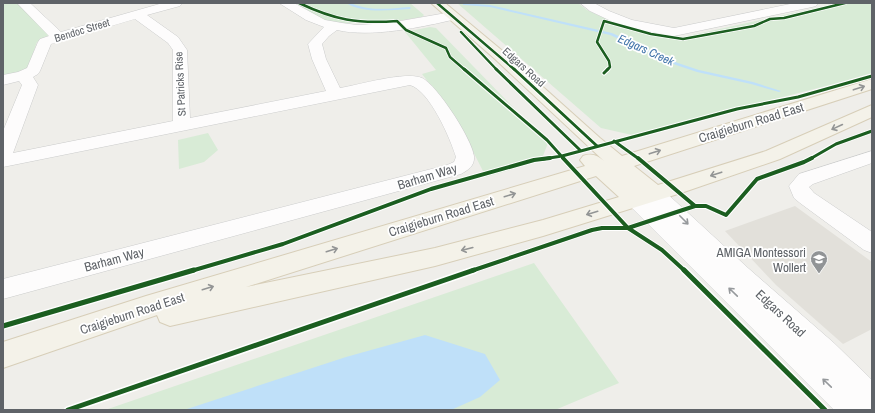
<svg xmlns="http://www.w3.org/2000/svg" width="875" height="413" font-family="'Archivo Narrow',sans-serif">
<style>
.education{fill:#e2e0da}
.green{fill:#d8ebd6}
.water{fill:#bfe0f9}
.lines{fill:none;stroke-linecap:round;stroke-linejoin:round}
.stream{fill:#bfe0f9;fill-rule:evenodd}
.minor-casing{stroke:#cbcccc;stroke-width:1}
.major-casing{stroke:#d7ceb8;stroke-width:2}
.minor{fill:#fdfcfc;fill-rule:evenodd}
.major{fill:#f4f2e9;fill-rule:evenodd}
.cycleway-far3-casing{stroke:#fff;stroke-width:4}
.cycleway-far2-casing{stroke:#fff;stroke-width:5}
.cycleway-far1-casing{stroke:#fff;stroke-width:6}
.cycleway-casing{stroke:#fff;stroke-width:8}
.cycleway-far3{stroke:#1b5e20;stroke-width:2.5}
.cycleway-far2{stroke:#1b5e20;stroke-width:3}
.cycleway-far1{stroke:#1b5e20;stroke-width:4}
.cycleway{stroke:#1b5e20;stroke-width:5}
.oneway{stroke:#939595}
.oneway2{stroke:#96999c}
.labels{text-anchor:middle;stroke-width:3.5;stroke-linejoin:round;paint-order:stroke}
.far-street-label{font-size:11px;fill:#5f6368;stroke:#fff}
.far-water-label{font-size:12px;font-style:italic;fill:#4174aa;stroke:#fff}
.street-label{font-size:13px;fill:#5f6368;stroke:#fff}
.poi-label{font-size:13px;fill:#5f6368;stroke:#fff;text-anchor:end}
</style>
<rect width="100%" height="100%" fill="#efeeea"/>
<path class="education" d="M795 206 872 262V329L843 344 776 285 725 231Z"/>
<path class="green" d="M3 3H17L49 35 37 42 28 68 11 75 3 76Z
M294 3H410L424 15 422 17 384 23H343L327 21Z
M457 3H578L587 10 602 17 674 39 839 3H872V73L834 84 632 135 601 128Z
M430 27 436 28 548 143 541 161 486 177 456 118 422 74 436 70 405 32Z
M208 133 218 150 204 162 179 169 178 140Z
M534 263 619 383 555 410H105Z"/>
<path class="water" d="M425 335 485 354 500 380 480 397 451 410H184L346 357Z"/>
<g class="lines">
<path class="stream" d="M346 3C352 3 360 7 368 8 382 10 396 8 410 7L411 8 410 9C389 10 364 14 346 3Z
M463 3 490 5 612 33 678 63 699 70 753 82 781 91 779 92 751 84 697 72 676 65 610 35 490 7 464 5H463Z"/>
<g class="minor-casing">
<path id="minor" d="M17 3H30L61 32 163 3H182L180 6 147 15 178 37 187 50 190 118 326 91 312 59 308 44 324 27 306 20 279 3H294L325 20 342 23 357 25 389 23 452 12 456 13 458 16 456 19C423 27 370 38 337 30L329 36 322 44 326 59 340 88C359 85 405 71 422 78 437 85 472 139 474 156 475 166 468 170 461 174L3 299V279L447 165 454 162 456 157C450 138 430 91 410 85L3 167V131L22 85 19 81 3 85V75L18 72 27 68 38 42 40 39 49 36ZM135 19 168 43 173 50V121L13 153 38 85 33 77 38 74 40 71 51 44Z
M580 3H594L609 11 632 20 674 28 795 3H818L816 6 812 7 674 36 640 30 611 21 590 11Z
M872 151V163L813 184 809 187 814 193 872 232V253L864 250 800 203 794 198 789 186 799 174Z
M655 187 662 189 748 268 834 343 872 380V410H834L629 205 626 200 629 195C638 192 643 195 650 201L645 194 648 189Z"/>
</g>
<g class="major-casing">
<path id="major" d="M431 3H445L505 53 600 138 622 156 872 79V89L634 166 658 185 766 151 872 105V117L780 159 681 193 543 236 435 266 170 326 160 322 157 315 3 368V342L146 296 585 166 580 160 583 156C592 153 597 155 604 161L495 59ZM596 176 619 197 543 220 435 248 246 287Z"/>
</g>
<use href="#minor" class="minor"/>
<use href="#major" class="major"/>
<g class="cycleway-far3-casing">
<path id="cycleway-far3" d="M299 3C335 20 357 24 397 21L406 30 446 48 450 57 465 70
M437 3 515 70
M461 32 497 70
M607 70 610 67 609 61 597 42 604 21 651 34 683 39 754 26 770 19 784 18 845 3"/>
</g>
<g class="cycleway-far2-casing">
<path id="cycleway-far2" d="M464 69 547 140 564 159
M496 69 581 151
M514 69 597 146
M604 73 608 69
M614 141 639 159
M543 159 562 156 737 109 798 97 872 76
M810 159 836 144 872 131"/>
</g>
<g class="cycleway-far1-casing">
<path id="cycleway-far1" d="M563 158 628 228 662 250 685 271
M638 158 695 206H706L726 215 757 179 804 162 812 158
M191 271 283 244 431 189 534 160 550 158
M471 271 592 230 602 228H628L695 206"/>
</g>
<g class="cycleway-casing">
<path id="cycleway" d="M684 270 825 410
M3 326 194 270
M68 410 474 270"/>
</g>
<use href="#cycleway-far3" class="cycleway-far3"/>
<use href="#cycleway-far2" class="cycleway-far2"/>
<use href="#cycleway-far1" class="cycleway-far1"/>
<use href="#cycleway" class="cycleway"/>
</g>
<defs><path id="oneway-shaft" d="M-6 0H5M1.5-3L5.5 0L1.5 3" fill="none" stroke-width="1.6" stroke-linecap="round" stroke-linejoin="round"/></defs>
<g class="oneway">
<use href="#oneway-shaft" transform="translate(859 88) rotate(-18)"/>
<use href="#oneway-shaft" transform="translate(837 127) rotate(155)"/>
<use href="#oneway-shaft" transform="translate(655 152) rotate(-18)"/>
<use href="#oneway-shaft" transform="translate(716 174) rotate(162)"/>
<use href="#oneway-shaft" transform="translate(510 195) rotate(-17)"/>
<use href="#oneway-shaft" transform="translate(592 213) rotate(163)"/>
<use href="#oneway-shaft" transform="translate(467 249) rotate(166)"/>
<use href="#oneway-shaft" transform="translate(332 250) rotate(-17)"/>
<use href="#oneway-shaft" transform="translate(208 288) rotate(-17)"/>
</g>
<g class="oneway2">
<use href="#oneway-shaft" transform="translate(684 220) rotate(45)"/>
<use href="#oneway-shaft" transform="translate(733 292) rotate(-136)"/>
<use href="#oneway-shaft" transform="translate(827 383) rotate(-136)"/>
</g>
<defs>
<g id="school-pin" transform="scale(0.9)"><path d="M0 17L-7.5 6A9.5 9.5 0 1 1 7.5 6Z" fill="#919496" stroke="#fff"/><path d="M0-5L7-2L0 1L-7-2ZM-4 1L0 2.5L4 1V4Q0 6-4 4Z" fill="#fff"/></g>
</defs>
<g fill-rule="evenodd">
<use href="#school-pin" x="819" y="259"/>
</g>
<g class="labels">
<g class="far-street-label">
<text transform="translate(82 30) rotate(-17)" y="4">Bendoc Street</text>
<text transform="translate(524 67) rotate(42)" y="4">Edgars Road</text>
<text transform="translate(180 84) rotate(-93)" y="4">St Patricks Rise</text>
</g>
<g class="far-water-label">
<text transform="translate(646 50) rotate(24)" y="4">Edgars Creek</text>
</g>
<g class="street-label">
<text transform="translate(751 122) rotate(-17)" y="5">Craigieburn Road East</text>
<text transform="translate(427 176) rotate(-17)" y="5">Barham Way</text>
<text transform="translate(441 216) rotate(-17)" y="5">Craigieburn Road East</text>
<text transform="translate(114 259) rotate(-15)" y="5">Barham Way</text>
<text transform="translate(132 313) rotate(-18)" y="5">Craigieburn Road East</text>
<text transform="translate(781 313) rotate(43)" y="5">Edgars Road</text>
</g>
<g class="poi-label">
<text x="806" y="257">AMIGA Montessori<tspan x="806" dy="15">Wollert</tspan></text>
</g>
</g>
<rect width="875" height="413" fill="none" stroke="#5f6368" stroke-width="8"/>
</svg>
